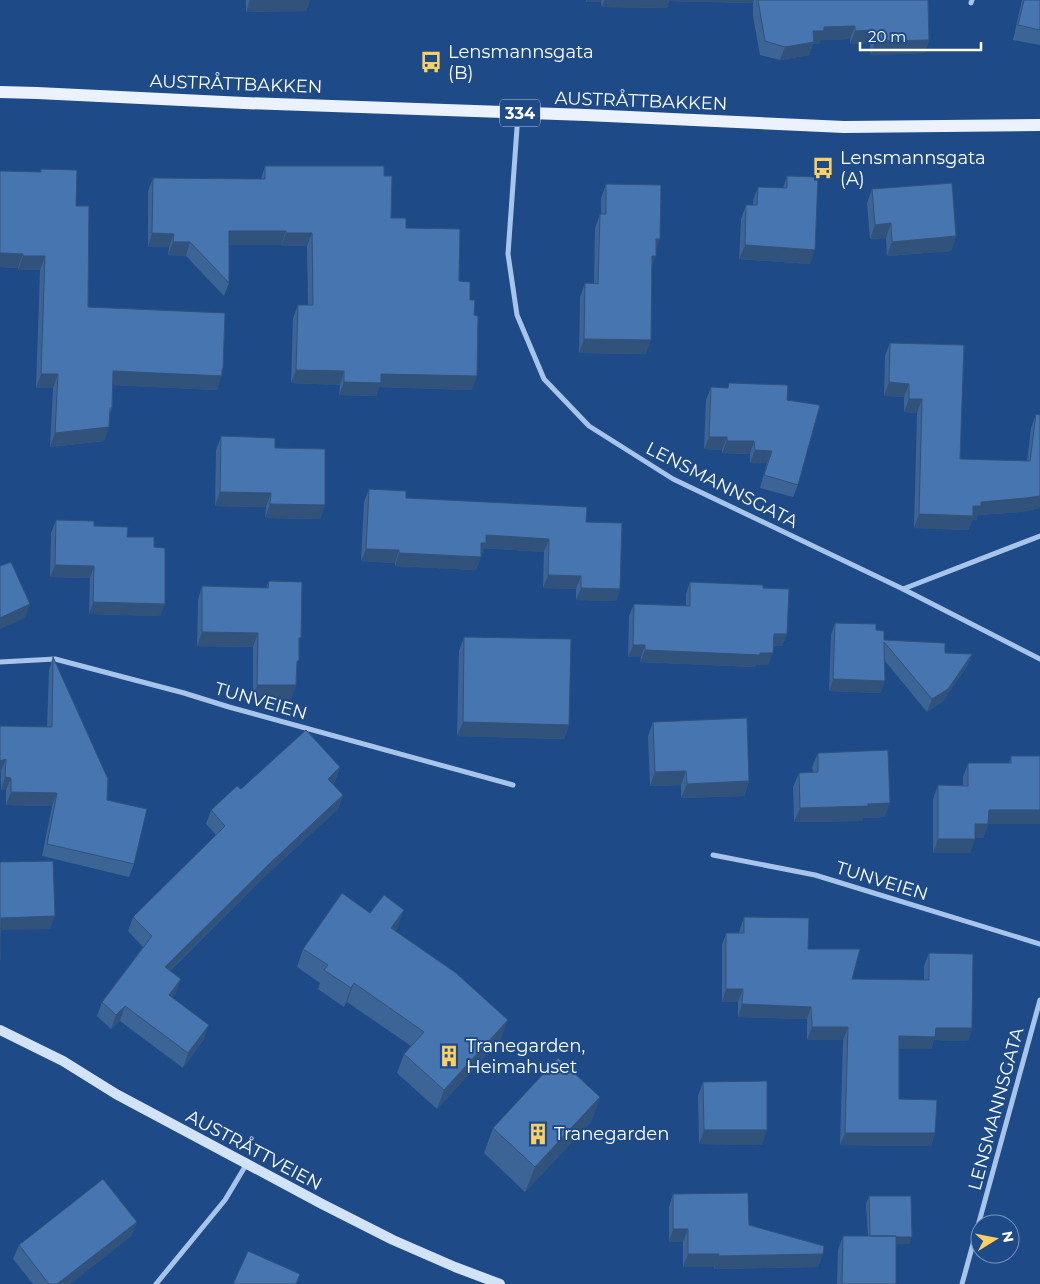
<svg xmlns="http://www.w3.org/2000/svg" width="1040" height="1284" font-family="Montserrat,sans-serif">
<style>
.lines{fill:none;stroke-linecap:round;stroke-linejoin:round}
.minor{stroke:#a7c5eb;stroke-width:5}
.secondary{stroke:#d2e3f8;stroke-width:10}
.primary{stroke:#ebf2fe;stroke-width:12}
.wall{fill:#3c6596}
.shaded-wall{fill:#31527a}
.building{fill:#4675af;stroke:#31527a}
.labels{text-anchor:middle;stroke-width:4;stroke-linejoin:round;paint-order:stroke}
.shield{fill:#1e4b87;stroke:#bcc9db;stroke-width:1}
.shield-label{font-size:16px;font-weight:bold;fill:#fff}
.poi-label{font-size:18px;fill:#fff;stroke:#1e4b87;text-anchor:start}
.street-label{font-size:18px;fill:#fff;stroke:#1e4b87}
</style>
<rect width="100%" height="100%" fill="#1e4b87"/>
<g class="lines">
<path class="minor" d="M971 3 972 0
M518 114 508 254 517 315 544 379 589 426 673 479 903 589 1040 659
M903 589 1040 536
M0 662 55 659 184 693 229 707 513 785
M713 855 815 875 1040 944
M156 1284 225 1200 246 1165
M962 1284 1040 1000"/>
<path class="secondary" d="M0 1030 63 1061 116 1094 322 1204 393 1240 455 1267 500 1284"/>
<path class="primary" d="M0 92 37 93 244 103 586 115 844 127 1040 125"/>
</g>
<path class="wall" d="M246 0H310L306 11 246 12Z
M586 0H928L929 40 925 53 871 55 870 44H850V39L820 40 819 44H813L809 55 780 60 760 55 753 16V3L669 1 667 8 602 7 601 2H586Z
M1022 0H1040V45L1013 40Z
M265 166 384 176 391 218 406 228 459 281 470 300 472 390 379 387 376 396 339 395 340 385 291 383 293 318 298 305H308L307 246H281V245H229V283L224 296 186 256 168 255 169 247H148V191L153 178 261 179Z
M41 169 76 206 88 307 223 369 217 390 113 385 112 408 109 415 104 441 50 447 53 388H36L40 270H18V268L0 267V171L40 172Z
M787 176 810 264 739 259 741 219 746 205H753V201L758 187 783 188Z
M606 184 656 250 651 268 646 354 579 353 580 297 585 283H594L595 228 600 214H601V198Z
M872 189 956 236 951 251 887 256 886 238 870 239 867 203Z
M890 343 960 459 1027 461 1031 428 1036 414 1040 415V508L1021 512 978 515 976 520H972L968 530 914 528 917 413 904 412V397L884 396 885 356Z
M729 383 787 400 798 485 793 497 760 488 767 463H750V454L722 453V450L704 449 706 400 711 387 728 388Z
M221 436 275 448 325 505 320 519 265 518 266 507 215 506 216 451Z
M369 489 406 498 586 522 620 589 616 601 576 600V589L543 588 544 552 484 548 476 570 395 566V563L361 561 364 502Z
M56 520 94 526 127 537 154 547 160 616 89 614 90 578 50 577 51 533Z
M269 581 299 644 296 669V685L291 699 253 698V647L197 646 198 600 202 586 266 588Z
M690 582 763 588 787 634 782 646H773L768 665H756L755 667 640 662 641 657H628L629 616 634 604 686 606V594Z
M835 623 884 640 945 653 972 654 967 666 943 701 927 712 885 661 881 693 829 691 831 635Z
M464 637 569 725 564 739 457 736 459 651Z
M53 657 107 800 134 864 129 877 42 856 52 806 6 805V790H1L0 726 47 727 49 670Z
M653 722 749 781 744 796 681 798V785L650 786 648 736Z
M818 753 885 817 863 818 862 821 794 822 793 787 799 773H813L812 767Z
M1011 756H1040V824H988L983 838H975L970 853H933V799L938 785H963V777L968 763H1009Z
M340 767 335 781 333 784 343 795 338 809 262 879 170 971 176 993 172 998 204 1039 183 1068 120 1021 111 1029 97 1016 102 1002 143 947 128 931 133 917 216 835 206 824 211 810 241 789Z
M404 910 395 931 501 1039 437 1109 397 1073 404 1054 411 1046 347 1002 344 1007 318 989 320 983 297 967 303 949 370 913Z
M744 917 808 949 852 979 924 980V966L929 953 972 1028 968 1041 934 1040 931 1049H899V1099L935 1133 931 1146 840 1145 843 1040H807V1019L738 1017V1002H722V945L726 933H739L740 929Z
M703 1082 762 1145 699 1144 698 1096Z
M600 1097 591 1122 525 1192 484 1153 493 1128Z
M673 1194 823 1254 818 1267 714 1269V1267H683V1242H669V1207Z
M869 1196 909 1244H896V1284H837L838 1250 843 1236H868L866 1204Z
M137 1222 131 1236 70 1284H33L13 1259 19 1245Z"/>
<path class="shaded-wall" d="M250 0H310L306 11 246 12Z
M587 0H602L601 2H586Z
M604 0H754L753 3 669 1 667 8 602 7Z
M855 26 850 39 820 40 819 44H813L809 55 780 60 785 47 813 31 824 27Z
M875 30 870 44H850L855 31Z
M929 40 925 53 871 55 875 41Z
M891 223 886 238 870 239 875 225Z
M229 231H286L281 245H225Z
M152 233 174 234 169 247H148Z
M286 233H312L307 246H281Z
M956 236 951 251 887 256 892 242Z
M656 239H660L655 253Z
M173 242H190L186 256 168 255Z
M745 245 815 250 810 264 739 259Z
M0 253 23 254 18 268 0 267Z
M23 256H45L40 270H18Z
M652 256H656L651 270Z
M584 339 651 340 646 354 579 353Z
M223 369 217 390 108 385 113 371Z
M296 370 344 371 340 385 291 383Z
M41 374H58L53 388H36Z
M381 374 477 376 472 390 379 387 376 396 339 395 344 382Z
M889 382 909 384 904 397 884 396Z
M909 399H922L917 413 904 412Z
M109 427 104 441 50 447 55 433Z
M709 437H727L722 450 704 449Z
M727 441H754L750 454 722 453Z
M755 450 772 451 767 463H750Z
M220 492 271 493 266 507 215 506Z
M1040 496V508L1021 512 978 515 976 520H972L968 530 914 528 919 514 981 502Z
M270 504 325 505 320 519 265 518Z
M486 535 549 539 544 552 484 548 481 556H476L481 543Z
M366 549 399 550 395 563 361 561Z
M399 553 481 557 476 570 395 566Z
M55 565 94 566 90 578 50 577Z
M548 575 581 576 576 589 543 588Z
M581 588 620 589 616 601 576 600Z
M93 602 165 604 160 616 89 614Z
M30 604 25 618 0 629V618Z
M202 632 258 633 253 647 197 646Z
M774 634H787L782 646H769Z
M633 645H645L641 657H628Z
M645 650 773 653 768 665H756L755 667 640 662Z
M972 654 967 666 943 701 927 712 932 699Z
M833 679 885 681 881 693 829 691Z
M257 685H296L291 699 253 698Z
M463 722 569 725 564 739 457 736Z
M6 759 1 771 0 772V761Z
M340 767 335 781 323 793 328 779Z
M686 771 681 785 650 786 655 772Z
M5 777 11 778 6 790H1Z
M749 781 744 796 681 798 687 784Z
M11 792 57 793 52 806 6 805Z
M343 795 338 809 262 879 159 981 165 967 268 865Z
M890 803 885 817 863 818 862 821 794 822 800 808Z
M989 810H1040V824H988L983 838H970L975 824Z
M938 839H975L970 853H933Z
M404 910 397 929 385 947 391 928Z
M55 916 50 929 0 930 1 918Z
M181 979 176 993 163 1009 169 995Z
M354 983 347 1002 344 1007 351 988Z
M726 989H743L738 1002H722Z
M742 1004 811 1007 807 1019 738 1017Z
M125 1006 120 1021 111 1029 116 1015Z
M508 1020 501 1039 437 1109 444 1090Z
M209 1025 204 1039 183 1068 188 1053Z
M812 1027H848L843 1040H807Z
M936 1028H972L968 1041 934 1040 931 1049H895L899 1036Z
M600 1097 591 1122 525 1192 535 1167Z
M704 1130H767L762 1145 699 1144Z
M845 1133H935L931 1146 840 1145Z
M137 1222 131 1236 70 1284H57Z
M673 1229H688L683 1242H669Z
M871 1237H912L909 1244 868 1245Z
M688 1254H719L714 1267H683Z
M823 1254 818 1267 714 1269 718 1256Z"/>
<path class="building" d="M758 0H928L929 40 875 41V30L855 31V26L824 27V31H813L814 42 785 47 765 41Z
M1024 0H1040V30L1018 25Z
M265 166H384V176H392L391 218H406V228L460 229 459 281 470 282V300H475L474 315 478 316 477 376 381 374V383L344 382V371L296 370 298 305H313L312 233H286V231H229V283L190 242H173L174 234 152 233 153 178 265 179Z
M41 169 77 170 76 206H89L88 307 225 313 223 369H222V376L113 371 112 408H110L109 427 55 433 58 374H41L45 256H23V254L0 253V171L41 172Z
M787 176 818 177 815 250 745 245 746 205H757L758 187 787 188Z
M952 183 956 236 892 242 891 223 875 225 872 189Z
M606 184 661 185 660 239H656V256H652L651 340 584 339 585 283 598 284 600 214H606Z
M890 343 964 345 960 459 1030 461 1036 414 1040 415V496L1026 498 981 502V506H973V516L919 514 922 399H909V384L889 382Z
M729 383 788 385 787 400 820 405 798 485 764 475 772 451 755 450 754 441H727V437H709L711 387 728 388Z
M221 436 275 438V448L325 449V505L270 504 271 493 220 492Z
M369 489 406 491V498L587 507 586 522 622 523 620 589 581 588V576L548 575 549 539 486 535V543H481V557L399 553V550L366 549Z
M56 520 94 521V526L128 527 127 537H154V547L165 548V604L93 602 94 566 55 565Z
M11 562 30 604 0 618V566Z
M269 581 302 582 301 638H299V661H297L296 685H257L258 633 202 632V586L268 588Z
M690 582 763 585V588L789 589 787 634H774L773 653H760V655L645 650V645H633L634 604 690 606Z
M835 623 876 624V630L884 631V640L945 643V653L972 654 948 689 932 699 884 642 885 681 833 679Z
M464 637 571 639 569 725 463 722Z
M53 657 108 779 107 800 147 809 134 864 47 844 57 793 11 792V778L5 777 6 759 0 761V726L52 727Z
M747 718 749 781 687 784 686 771 655 772 653 722Z
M306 730 340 767 328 779 343 795 268 865 165 967 181 979 169 995 209 1025 188 1053 125 1006 116 1015 102 1002 152 936 133 917 225 826 211 810 237 786 241 789Z
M888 750 890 803 868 804V806L800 808 799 773 818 772V753Z
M1011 756H1040V810H989L988 824H975V839H938V785L968 786V763H1011Z
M53 861 55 916 1 918 0 960V862Z
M342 893 370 913 384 895 404 910 391 928 456 973 508 1020 444 1090 404 1054 424 1032 354 983 351 988 324 970 328 965 303 949Z
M744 917 809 918 808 949H860L852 979 929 980V953L973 954 972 1028H936L935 1037 899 1036V1099L937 1100 935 1133H845L848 1027H812L811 1007 742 1004 743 989H726V933H744Z
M558 1058 600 1097 535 1167 493 1128Z
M767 1081V1130H704L703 1082Z
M103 1179 137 1222 57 1284H49L19 1245Z
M748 1193 749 1225 824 1246 823 1254 718 1256 719 1254H688V1229H673V1194Z
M869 1196H911L912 1237H896V1236H870Z
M843 1236H896V1284H842Z
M248 1251 300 1274 296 1284H233Z"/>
<defs>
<g id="bus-bare" transform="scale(1.725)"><path d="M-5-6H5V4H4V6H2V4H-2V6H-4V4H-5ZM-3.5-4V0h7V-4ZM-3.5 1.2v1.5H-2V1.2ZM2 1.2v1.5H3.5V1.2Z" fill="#facf65" stroke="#1e4b87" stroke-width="2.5" paint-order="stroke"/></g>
<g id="building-bare" transform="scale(1.725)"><path d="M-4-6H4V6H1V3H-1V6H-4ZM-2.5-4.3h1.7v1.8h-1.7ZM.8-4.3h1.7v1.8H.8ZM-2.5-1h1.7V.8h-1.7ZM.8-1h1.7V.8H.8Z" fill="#facf65" stroke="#1e4b87" stroke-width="2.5" paint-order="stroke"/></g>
</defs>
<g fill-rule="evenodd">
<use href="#bus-bare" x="431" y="62"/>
<use href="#bus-bare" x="823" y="168"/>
<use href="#building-bare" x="449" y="1056"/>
<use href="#building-bare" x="538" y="1134"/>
</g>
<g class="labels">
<rect class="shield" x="500" y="99.5" width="40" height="27" rx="4"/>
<g class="shield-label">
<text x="520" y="119">334</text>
</g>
<g class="poi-label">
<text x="448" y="58">Lensmannsgata<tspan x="448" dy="21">(B)</tspan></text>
<text x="840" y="164">Lensmannsgata<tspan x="840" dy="21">(A)</tspan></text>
<text x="466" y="1052">Tranegarden,<tspan x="466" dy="21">Heimahuset</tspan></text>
<text x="554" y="1140">Tranegarden</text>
</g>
<g class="street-label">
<text transform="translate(236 84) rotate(2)" y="6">AUSTRÅTTBAKKEN</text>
<text transform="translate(641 101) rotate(2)" y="6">AUSTRÅTTBAKKEN</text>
<text transform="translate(722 485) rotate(27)" y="6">LENSMANNSGATA</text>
<text transform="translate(261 701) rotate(16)" y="6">TUNVEIEN</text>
<text transform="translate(882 881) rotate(17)" y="6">TUNVEIEN</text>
<text transform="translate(996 1109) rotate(-75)" y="6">LENSMANNSGATA</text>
<text transform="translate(254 1150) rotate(28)" y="6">AUSTRÅTTVEIEN</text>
</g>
</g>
<g transform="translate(995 1239) rotate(80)"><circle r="24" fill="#1e4b87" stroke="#7893b7"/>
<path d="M0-4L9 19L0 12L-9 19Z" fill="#facf65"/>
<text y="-8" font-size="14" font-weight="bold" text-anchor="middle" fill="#ffffff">N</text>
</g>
<path d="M860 42v8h121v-8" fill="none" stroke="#ffffff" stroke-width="2.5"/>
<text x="868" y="42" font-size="15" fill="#ffffff" stroke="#1e4b87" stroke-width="4" paint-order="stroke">20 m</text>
</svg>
